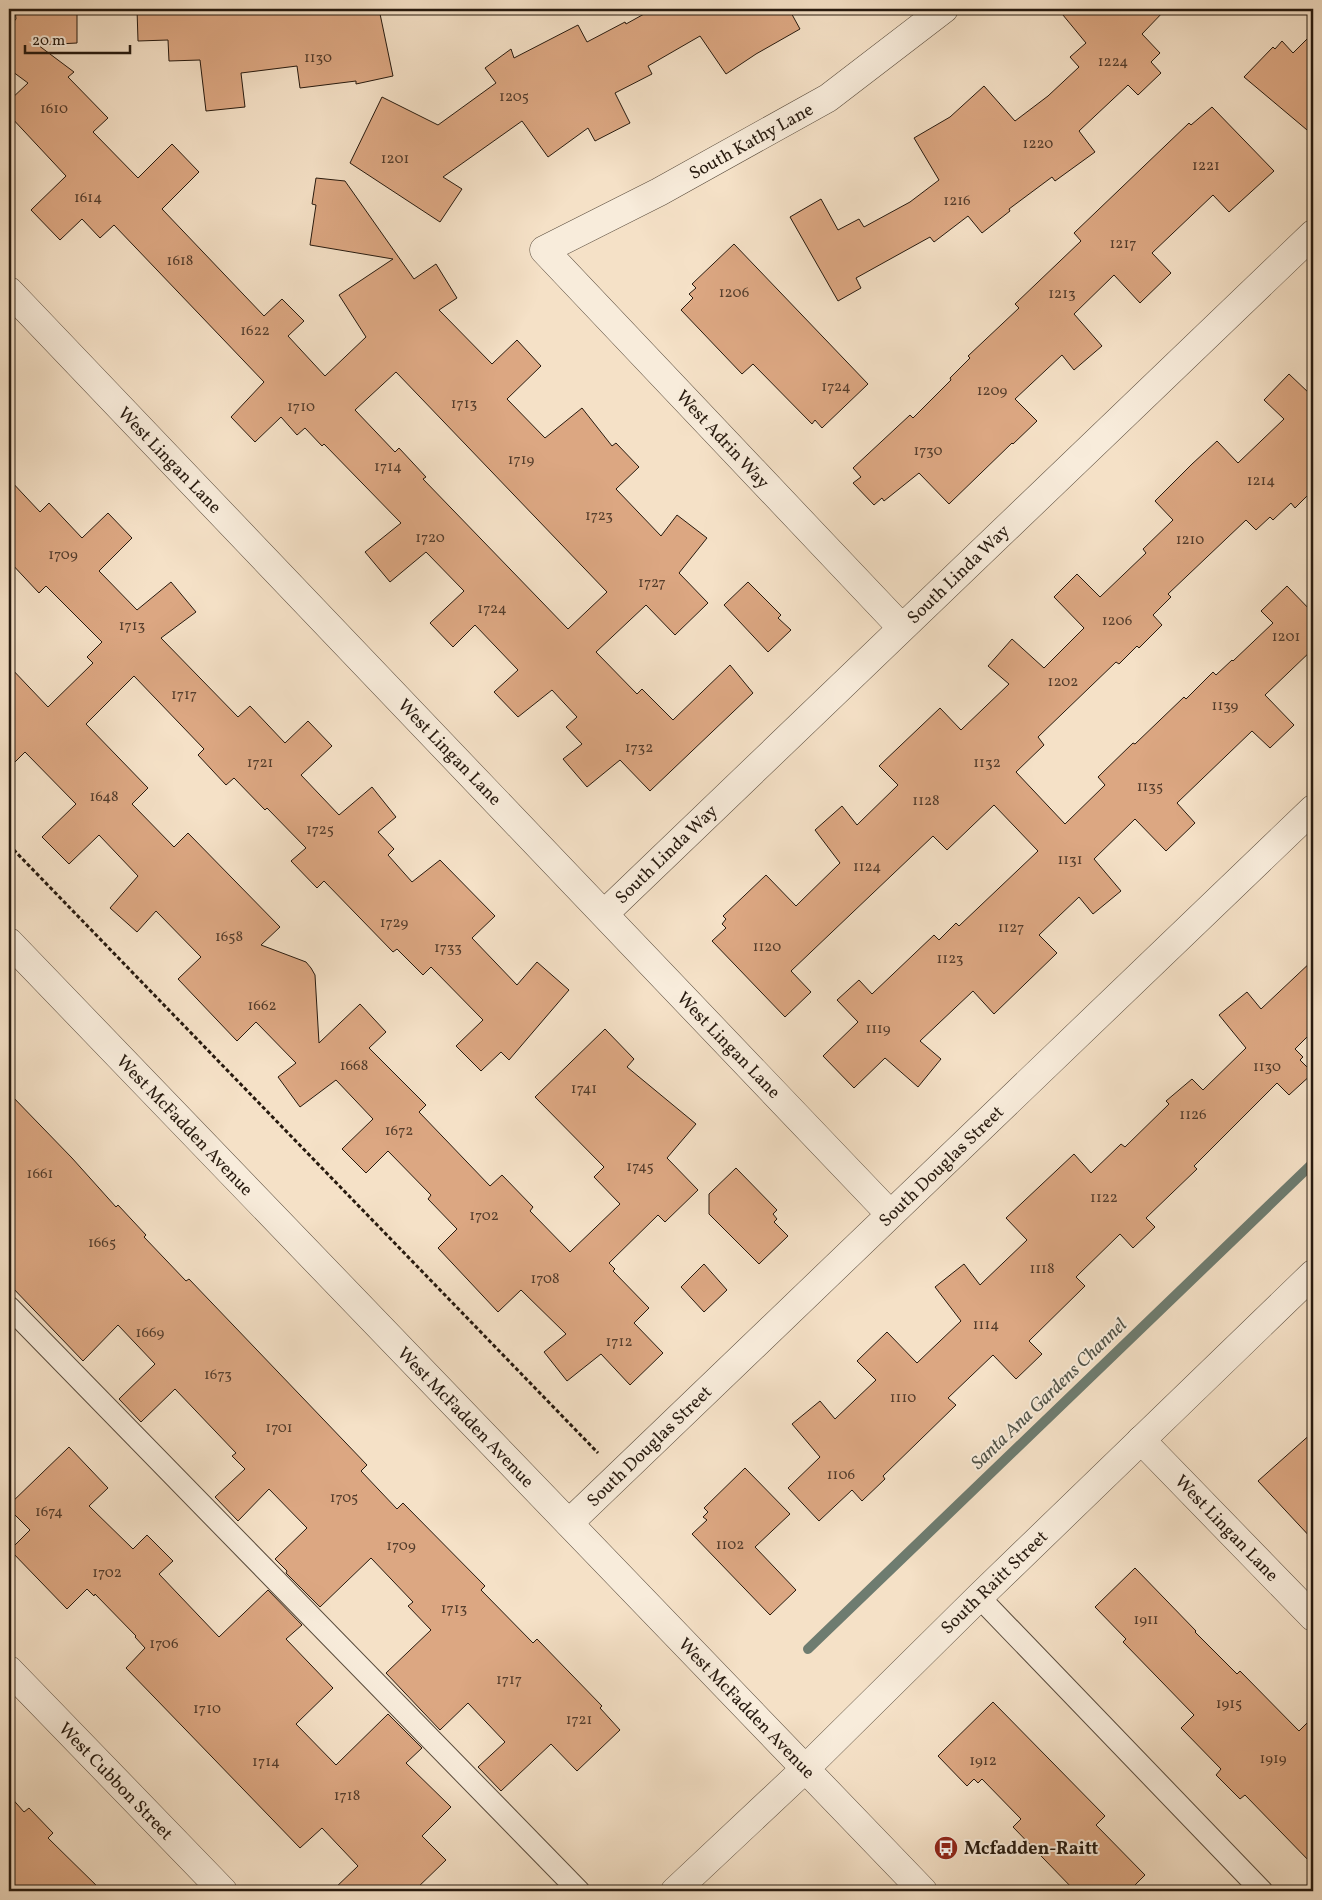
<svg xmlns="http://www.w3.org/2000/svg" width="1322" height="1900" font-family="Vollkorn,serif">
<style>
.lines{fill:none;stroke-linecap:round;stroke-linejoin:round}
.stream{stroke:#6e7c70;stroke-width:10}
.building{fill:#dca782;stroke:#271a0f;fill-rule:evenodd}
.service-casing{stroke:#5a4c3d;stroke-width:23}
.minor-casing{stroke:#5a4c3d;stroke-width:29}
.tertiary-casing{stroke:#5a4c3d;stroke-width:29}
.path{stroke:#271a0f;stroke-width:3;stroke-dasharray:4 2.5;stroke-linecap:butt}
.service{stroke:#f8ecdb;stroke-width:21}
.minor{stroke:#f8ecdb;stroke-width:28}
.tertiary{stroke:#f8ecdb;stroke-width:28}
.labels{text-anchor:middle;stroke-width:4;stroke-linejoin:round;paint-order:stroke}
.number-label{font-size:15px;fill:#543d2c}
.street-label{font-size:18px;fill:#271a0f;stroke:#f8ecdb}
.poi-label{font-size:18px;font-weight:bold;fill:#271a0f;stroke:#f8ecdb;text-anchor:start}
.water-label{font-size:19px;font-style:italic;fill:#505348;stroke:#f8ecdb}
</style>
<rect width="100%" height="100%" fill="#f5e1c7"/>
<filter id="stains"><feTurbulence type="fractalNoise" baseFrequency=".004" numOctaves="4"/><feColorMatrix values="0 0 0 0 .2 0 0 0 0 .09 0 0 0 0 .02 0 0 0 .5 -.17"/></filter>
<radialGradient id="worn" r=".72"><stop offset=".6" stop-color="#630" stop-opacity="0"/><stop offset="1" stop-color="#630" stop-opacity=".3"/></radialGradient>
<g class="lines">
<path class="stream" d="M808 1649 1313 1163"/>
</g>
<path class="building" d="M15 9H77V43L38 45 74 72 68 77 108 118 93 132 138 178 172 144 199 172 162 209 264 316 282 299 304 321 288 336 325 376 366 337 339 295 393 259 310 245 316 205 312 204 316 178 345 181 414 279 436 264 457 298 439 310 492 364 517 340 541 366 507 399 545 438 582 408 612 446 616 443 639 467 616 489 661 536 677 515 707 538 679 573 708 603 675 635 646 605 596 652 637 694 642 689 673 720 730 665 753 693 650 791 620 760 587 787 563 759 582 744 566 727 577 717 552 690 518 717 494 692 518 670 475 625 453 647 430 623 464 591 426 552 390 582 365 552 401 523 324 444 322 446 305 428 297 435 281 417 255 442 231 417 264 382 114 225 100 238 82 219 60 240 31 210 66 176 9 115V101L28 83 9 69V23L11 25 16 19ZM396 372 607 592 568 629 423 479 426 477 399 448 395 452 355 410Z
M137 9H379L393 76 356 84V81L300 88 297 66 241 73 245 107 206 111 200 60 169 61 168 40 138 41Z
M653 9H789L800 29 756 54 726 74 700 36 648 66 652 74 615 93 630 123 595 141 588 128 548 157 522 121 443 177 462 189 440 222 350 163 382 97 438 125 496 83 485 68 511 49 514 58 578 25 587 42 625 22 626 24Z
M1058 9H1166L1142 34 1160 53 1151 62 1161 73 1138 95 1128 85 1079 131 1095 152 1055 181 1052 177 1009 209 1010 211 982 233 968 216 934 242 930 237 856 278 861 288 838 301 790 217 821 199 838 230 859 219 864 227 910 202 939 180 914 138 950 117 984 86 1015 121 1048 96 1079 67 1070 57 1086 43Z
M1313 33V135L1244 77 1273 47 1275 49 1282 41 1293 53Z
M1212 107 1274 171 1229 212 1213 195 1152 253 1171 273 1140 303 1114 275 1074 314 1102 346 1074 370 1062 355 1015 399 1037 421 1013 444 1012 443 949 504 919 473 884 501 882 498 874 505 853 483 861 477 853 468 910 415 913 418 951 380 950 378 970 358 968 356 1019 308 1015 304 1081 241 1074 233 1189 123 1191 125Z
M734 244 868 384 822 428 815 420 812 424 753 364 742 374 681 310 693 298 689 294 696 288 692 284Z
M1289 374 1310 394 1313 391V490L1295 508 1291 503 1273 520 1270 517 1256 530 1246 520 1168 594 1171 597 1153 615 1162 625 1139 648 1137 646 1119 664 1116 662 1038 737 1044 745 1016 772 1065 824 1105 785 1098 777 1133 743 1135 744 1184 697 1186 699 1213 672 1216 675 1232 660 1233 661 1273 623 1261 611 1287 586 1313 613V649L1265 695 1294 725 1270 748 1252 731 1177 803 1195 823 1166 851 1135 819 1094 859 1121 891 1093 914 1079 897 1039 935 1057 953 994 1014 973 991 920 1041 941 1059 918 1087 885 1058 854 1088 823 1056 858 1022 837 1000 859 980 872 994 934 935 939 940 956 923 959 926 1038 851 994 805 947 850 933 836 791 971 811 992 785 1017 712 941 726 928 722 924 726 919 723 916 766 875 796 906 840 863 815 830 842 806 857 825 898 785 879 766 940 708 961 730 1009 684 988 666 1012 639 1044 668 1084 628 1054 597 1077 574 1100 597 1146 553 1143 549 1173 520 1155 501 1192 464 1217 441 1238 463 1284 419 1264 400Z
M9 479 40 512 49 503 82 538 108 513 132 538 99 571 137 610 171 582 196 612 161 638 238 717 250 706 285 743 308 721 332 746 301 775 339 815 372 787 396 817 378 832 394 849 388 855 412 882 440 860 495 916 472 938 517 985 537 962 569 990 509 1060 501 1052 481 1071 456 1046 483 1020 431 967 423 975 397 949 393 952 324 881 317 888 291 861 306 848 267 808 265 810 234 778 226 785 198 755 204 749 134 676 86 724 148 788 132 804 174 847 188 833 280 927 261 945 306 962 311 968 315 975 319 1043 360 1004 386 1032 369 1048 426 1105 419 1112 490 1186 502 1175 533 1207 530 1211 570 1252 620 1204 594 1177 604 1167 535 1097 605 1029 634 1059 627 1067 696 1124 667 1158 698 1190 665 1222 658 1215 609 1263 615 1269 613 1271 649 1308 634 1323 663 1353 630 1385 601 1354 567 1381 544 1352 566 1334 521 1290 498 1312 438 1248 457 1229 428 1199 431 1195 388 1151 366 1173 342 1149 373 1119 336 1080 300 1107 278 1077 296 1063 256 1022 237 1041 178 979 201 957 156 911 137 932 110 908 138 876 99 835 69 864 42 837 76 804 25 752 9 768V666L48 707 93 663 87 657 102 642 46 586 39 593 9 561Z
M748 582 781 615 778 618 791 630 768 652 724 605Z
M1313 960V1031L1295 1049 1303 1057 1300 1060 1313 1073 1289 1095 1277 1083 1194 1166 1197 1169 1146 1218 1155 1227 1133 1248 1120 1234 1076 1277 1085 1286 1029 1341 1042 1354 1016 1379 993 1355 948 1398 956 1405 883 1476 885 1479 862 1501 852 1490 819 1521 788 1488 820 1457 792 1424 820 1401 835 1419 876 1380 857 1361 887 1332 917 1363 961 1321 935 1287 964 1264 980 1285 1027 1240 1006 1218 1074 1154 1091 1173 1121 1144 1125 1147 1169 1104 1166 1101 1192 1079 1203 1090 1246 1048 1219 1015 1247 992 1261 1009Z
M9 1093 72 1158 116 1207 118 1205 146 1235 144 1237 186 1281 189 1279 367 1465 361 1471 397 1509 403 1503 485 1586 481 1590 533 1643 537 1639 602 1706 600 1708 620 1730 577 1771 551 1744 501 1791 478 1767 505 1742 468 1703 440 1730 386 1673 431 1630 408 1606 413 1602 371 1558 320 1607 286 1573 287 1571 275 1559 307 1528 269 1489 238 1521 215 1497 245 1469 232 1456 236 1453 175 1389 141 1422 119 1399 155 1364 118 1325 83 1361 9 1284Z
M736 1168 777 1210 773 1214 777 1219 774 1222 788 1236 759 1264 709 1214V1194Z
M704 1264 727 1290 704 1312 681 1287Z
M1313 1432V1540L1258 1481Z
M69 1447 108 1488 89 1506 133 1549 147 1535 173 1561 159 1574 219 1637 268 1590 302 1625 286 1639 333 1688 296 1724 336 1765 388 1714 422 1748 406 1763 451 1807 422 1836 446 1860 414 1891H332L358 1866 322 1828 300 1848 126 1668 145 1648 135 1637 136 1636 95 1594 94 1596 87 1589 67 1609 10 1550 30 1530 9 1509V1505Z
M745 1468 790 1514 755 1547 796 1590 770 1615 692 1534 707 1520 703 1517 708 1512 704 1508Z
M1135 1568 1196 1631 1195 1632 1237 1674 1240 1671 1299 1731 1313 1717V1865L1245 1795 1240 1799 1216 1775 1221 1769 1181 1728 1194 1715 1123 1642 1126 1639 1095 1607Z
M993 1702 1105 1816 1096 1825 1145 1875 1129 1891H1075L1013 1827 1021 1819 982 1779 978 1783 974 1779 967 1786 938 1756Z
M9 1795 24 1812 29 1808 53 1833 48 1838 102 1891H9Z"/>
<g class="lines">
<g class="service-casing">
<path id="service" d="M9 1307 579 1891
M979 1597 1262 1891"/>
</g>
<g class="minor-casing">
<path id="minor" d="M9 291 890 1214
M902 628 544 250 659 192 828 98 944 9
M604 914 1313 234
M1141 1440 1313 1617
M569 1523 1313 809
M9 1670 223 1891"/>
</g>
<g class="tertiary-casing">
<path id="tertiary" d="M9 942 923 1891
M675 1891 805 1769 979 1597 1313 1274"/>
</g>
<path class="path" d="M9 845 598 1453"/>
<use href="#service" class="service"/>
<use href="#minor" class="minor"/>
<use href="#tertiary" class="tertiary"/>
</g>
<defs>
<g id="bus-disc" transform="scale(1.25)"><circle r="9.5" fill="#8f2418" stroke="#f8ecdb"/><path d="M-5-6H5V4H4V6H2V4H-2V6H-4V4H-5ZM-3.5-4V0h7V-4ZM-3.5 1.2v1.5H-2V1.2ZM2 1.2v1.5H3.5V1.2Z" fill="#fff"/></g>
</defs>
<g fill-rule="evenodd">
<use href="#bus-disc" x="946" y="1848"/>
</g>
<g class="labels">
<g class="number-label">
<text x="318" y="62">1130</text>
<text x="1113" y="66">1224</text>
<text x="514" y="101">1205</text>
<text x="54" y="113">1610</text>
<text x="1038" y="148">1220</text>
<text x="395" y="163">1201</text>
<text x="1206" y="170">1221</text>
<text x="88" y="202">1614</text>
<text x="957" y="205">1216</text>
<text x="1123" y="248">1217</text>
<text x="180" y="265">1618</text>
<text x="734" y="297">1206</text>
<text x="1062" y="298">1213</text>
<text x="255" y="335">1622</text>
<text x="836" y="391">1724</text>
<text x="992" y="395">1209</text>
<text x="464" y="408">1713</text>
<text x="301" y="411">1710</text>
<text x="928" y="455">1730</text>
<text x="521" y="464">1719</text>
<text x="388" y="471">1714</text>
<text x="1261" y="485">1214</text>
<text x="599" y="520">1723</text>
<text x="430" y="542">1720</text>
<text x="1190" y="544">1210</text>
<text x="63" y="559">1709</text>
<text x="652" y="587">1727</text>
<text x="492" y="613">1724</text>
<text x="1117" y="625">1206</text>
<text x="132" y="630">1713</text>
<text x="1286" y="641">1201</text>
<text x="1063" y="686">1202</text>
<text x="184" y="699">1717</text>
<text x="1225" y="710">1139</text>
<text x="639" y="752">1732</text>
<text x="260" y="767">1721</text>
<text x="987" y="767">1132</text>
<text x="1150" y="791">1135</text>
<text x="104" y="801">1648</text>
<text x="926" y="805">1128</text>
<text x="320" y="834">1725</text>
<text x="1070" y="864">1131</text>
<text x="867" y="871">1124</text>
<text x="394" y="927">1729</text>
<text x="1011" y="932">1127</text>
<text x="229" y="941">1658</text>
<text x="767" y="951">1120</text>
<text x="448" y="952">1733</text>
<text x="950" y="963">1123</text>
<text x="262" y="1010">1662</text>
<text x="878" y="1033">1119</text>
<text x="354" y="1070">1668</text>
<text x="1267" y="1071">1130</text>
<text x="584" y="1093">1741</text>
<text x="1193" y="1119">1126</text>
<text x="399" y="1135">1672</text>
<text x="640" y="1171">1745</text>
<text x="40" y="1178">1661</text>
<text x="1104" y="1202">1122</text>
<text x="484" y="1220">1702</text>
<text x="102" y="1247">1665</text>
<text x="1042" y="1273">1118</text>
<text x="545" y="1283">1708</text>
<text x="986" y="1329">1114</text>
<text x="150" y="1337">1669</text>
<text x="619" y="1346">1712</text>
<text x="218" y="1379">1673</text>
<text x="903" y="1402">1110</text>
<text x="279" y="1432">1701</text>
<text x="841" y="1479">1106</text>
<text x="344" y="1502">1705</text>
<text x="49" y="1516">1674</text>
<text x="730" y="1549">1102</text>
<text x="401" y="1550">1709</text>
<text x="107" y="1577">1702</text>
<text x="454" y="1613">1713</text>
<text x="1146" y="1624">1911</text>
<text x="164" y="1648">1706</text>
<text x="509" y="1684">1717</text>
<text x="1229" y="1708">1915</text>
<text x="207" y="1713">1710</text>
<text x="579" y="1724">1721</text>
<text x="1273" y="1763">1919</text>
<text x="983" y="1765">1912</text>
<text x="266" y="1766">1714</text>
<text x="347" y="1800">1718</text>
</g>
<g class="street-label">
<text transform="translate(751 141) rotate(-29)" y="6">South Kathy Lane</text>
<text transform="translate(723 439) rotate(47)" y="6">West Adrin Way</text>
<text transform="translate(170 460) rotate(46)" y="6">West Lingan Lane</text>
<text transform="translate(958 574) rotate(-44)" y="6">South Linda Way</text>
<text transform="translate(450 752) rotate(46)" y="6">West Lingan Lane</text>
<text transform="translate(666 854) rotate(-44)" y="6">South Linda Way</text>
<text transform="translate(729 1045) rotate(46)" y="6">West Lingan Lane</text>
<text transform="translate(185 1125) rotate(46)" y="6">West McFadden Avenue</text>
<text transform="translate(941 1166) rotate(-44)" y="6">South Douglas Street</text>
<text transform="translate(466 1417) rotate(46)" y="6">West McFadden Avenue</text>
<text transform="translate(649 1446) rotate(-44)" y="6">South Douglas Street</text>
<text transform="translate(1227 1528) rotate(46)" y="6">West Lingan Lane</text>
<text transform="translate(994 1582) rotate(-44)" y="6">South Raitt Street</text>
<text transform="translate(747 1708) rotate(46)" y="6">West McFadden Avenue</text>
<text transform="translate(116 1781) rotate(46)" y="6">West Cubbon Street</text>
</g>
<g class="poi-label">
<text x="964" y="1854">Mcfadden-Raitt</text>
</g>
<g class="water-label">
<text transform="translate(1048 1393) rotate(-44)" y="7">Santa Ana Gardens Channel</text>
</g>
</g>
<rect width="1322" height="1900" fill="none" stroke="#f5e1c7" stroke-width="30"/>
<rect x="10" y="10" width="1302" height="1880" fill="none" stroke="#271a0f" stroke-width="2.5"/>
<rect x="15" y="15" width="1292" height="1870" fill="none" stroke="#271a0f"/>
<path d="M25 45v8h105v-8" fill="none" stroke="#271a0f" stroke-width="2.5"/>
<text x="32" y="45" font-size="15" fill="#271a0f" stroke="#f8ecdb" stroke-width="4" paint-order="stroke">20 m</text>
<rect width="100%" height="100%" filter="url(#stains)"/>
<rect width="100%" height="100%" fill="url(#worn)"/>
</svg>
